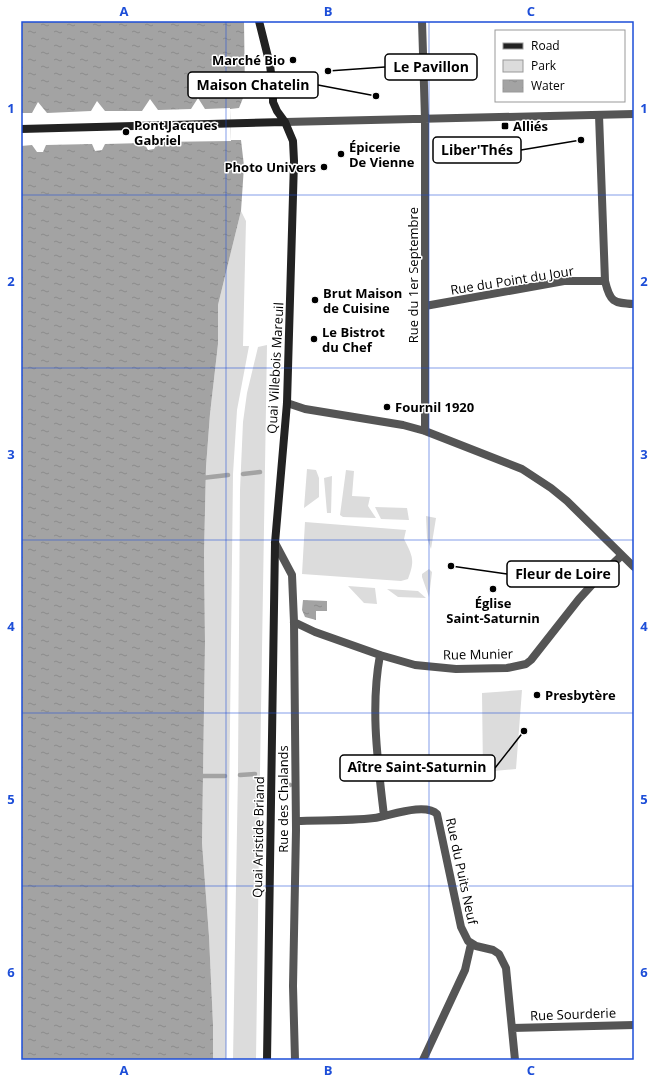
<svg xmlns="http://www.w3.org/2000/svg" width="655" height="1081" font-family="'Open Sans',sans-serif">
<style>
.green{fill:#dcdcdc}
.water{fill:url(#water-ripples)}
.pier{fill:#fff}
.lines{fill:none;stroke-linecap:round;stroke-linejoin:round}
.stream{stroke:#a3a3a3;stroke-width:4.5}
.minor{stroke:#555;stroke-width:8}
.secondary{stroke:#222;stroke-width:8}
.grid{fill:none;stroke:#1d4ed8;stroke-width:1;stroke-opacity:0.55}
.poi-dot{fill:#000;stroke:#fff;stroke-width:1.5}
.labels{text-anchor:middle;stroke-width:3;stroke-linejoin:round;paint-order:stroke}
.poi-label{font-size:13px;font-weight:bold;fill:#000;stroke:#fff;text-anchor:start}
.street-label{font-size:13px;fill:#000;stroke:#fff}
.leader{fill:none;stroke:#000;stroke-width:1.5}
.callout-dot{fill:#000;stroke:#fff;stroke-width:1.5}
.callout{fill:#fff;stroke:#000;stroke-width:1.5}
.callout-label{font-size:14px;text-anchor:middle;font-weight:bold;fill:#000}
.neatline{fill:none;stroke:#1d4ed8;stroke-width:1.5}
.grid-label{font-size:13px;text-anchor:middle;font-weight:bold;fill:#1d4ed8}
</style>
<defs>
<pattern id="water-ripples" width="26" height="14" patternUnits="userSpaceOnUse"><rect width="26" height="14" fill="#a3a3a3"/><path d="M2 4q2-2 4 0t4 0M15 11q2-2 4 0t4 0" fill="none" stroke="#8b8b8b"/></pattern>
</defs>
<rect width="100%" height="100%" fill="#fff"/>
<path class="green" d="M241 211 246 221 243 346H249L237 410 233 474 226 1060H213V1024L209 936 202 843 205 643 204 554 206 467 210 414 218 344V305Z
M267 345 260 772 256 1060H233L238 772 240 490 243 422 247 393 258 347Z
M307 469 316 470 319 478V497L304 508Z
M346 470 354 471 352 496 370 497 368 506 376 518 343 517 340 515Z
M332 476 331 513H327L324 478Z
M375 507 407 508 409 520 381 519Z
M426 516 436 518 431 549 427 538Z
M305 522 406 530 404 539C413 557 415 560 408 579L401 581 302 574Z
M429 569 432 572 429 597 422 577V574Z
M348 586 375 588 377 604 364 603Z
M387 589 418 591 426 598 398 597Z
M522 690 516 769 483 772 482 693Z"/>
<path class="water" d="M21 21H244L245 93 239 108 230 109 231 140H241L244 166 241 211 218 305V344L210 414 206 467 204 554 205 643 202 843 209 936 213 1024V1060H21Z
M303 600 327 601V611H316V620L305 617 302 610Z"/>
<path class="pier" d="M198 98 205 109 230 108 231 141 158 142 154 149 148 150 144 143 105 144 102 150 95 151 92 144 46 145 43 152H37L32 145 21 146V113H32L38 102 47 113 91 111 97 101 105 111H142L150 99 158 110 191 109Z"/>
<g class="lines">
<path class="stream" d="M243 474 260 472
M202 478 228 475
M240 775 255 774
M198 776H225
M284 783 290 785"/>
<path class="minor" d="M422 21 425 119V431
M599 115 605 281C610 302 613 303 634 304
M285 122 634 114
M425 306 564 281H605
M287 403 305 409 403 425 425 431 522 469 551 488 567 501 634 567
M275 543 292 575 294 622 296 830 293 986 295 1060
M294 622 315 632 380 655 415 665 456 669 507 668 526 664 531 660 579 599 599 577 621 556
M380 655C370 709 378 763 384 816
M296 821C321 820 348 821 374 818 389 816 425 802 437 814L461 927 468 941 476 946 493 950 499 954 506 968 515 1060
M512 1028 634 1025
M423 1060 465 970 471 944"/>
<path class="secondary" d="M259 21 270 65 273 89V102L277 111 285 122 293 141 294 161 287 403 275 543 267 1060
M21 129 285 122"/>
</g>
<path class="grid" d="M226 21V1060M429 21V1060M21 195H634M21 368H634M21 540H634M21 713H634M21 886H634"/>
<g class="poi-dot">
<circle cx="293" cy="60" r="4"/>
<rect x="501" y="122" width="8" height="8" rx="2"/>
<circle cx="126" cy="132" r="4"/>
<circle cx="341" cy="154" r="4"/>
<circle cx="324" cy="167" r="4"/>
<circle cx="315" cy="300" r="4"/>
<circle cx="314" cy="339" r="4"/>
<circle cx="387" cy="407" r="4"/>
<circle cx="493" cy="589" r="4"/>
<circle cx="537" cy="695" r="4"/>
</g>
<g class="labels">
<g class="poi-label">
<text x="285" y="65" text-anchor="end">Marché Bio</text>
<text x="134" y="130">Pont Jacques<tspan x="134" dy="15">Gabriel</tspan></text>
<text x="513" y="131">Alliés</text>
<text x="349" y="152">Épicerie<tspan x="349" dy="15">De Vienne</tspan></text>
<text x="316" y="172" text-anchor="end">Photo Univers</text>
<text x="323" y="298">Brut Maison<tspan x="323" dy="15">de Cuisine</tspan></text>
<text x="322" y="337">Le Bistrot<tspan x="322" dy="15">du Chef</tspan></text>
<text x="395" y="412">Fournil 1920</text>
<text x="493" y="608" text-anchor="middle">Église<tspan x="493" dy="15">Saint-Saturnin</tspan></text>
<text x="545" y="700">Presbytère</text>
</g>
<g class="street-label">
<text transform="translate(413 275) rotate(-90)" y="5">Rue du 1er Septembre</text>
<text transform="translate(512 280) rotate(-9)" y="5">Rue du Point du Jour</text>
<text transform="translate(275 368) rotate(-87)" y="5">Quai Villebois Mareuil</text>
<text transform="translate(478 654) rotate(-1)" y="5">Rue Munier</text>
<text transform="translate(283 799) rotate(-90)" y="5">Rue des Chalands</text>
<text transform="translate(258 837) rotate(-89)" y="5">Quai Aristide Briand</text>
<text transform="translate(462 871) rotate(78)" y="5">Rue du Puits Neuf</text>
<text transform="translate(573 1014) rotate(-2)" y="5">Rue Sourderie</text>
</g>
</g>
<path class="leader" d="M328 71L385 67M376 96L318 85M581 140L521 150M451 566L507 574M524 731L495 768"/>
<g class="callout-dot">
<circle cx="328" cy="71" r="4"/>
<circle cx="376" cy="96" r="4"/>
<circle cx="581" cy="140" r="4"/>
<circle cx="451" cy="566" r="4"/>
<circle cx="524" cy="731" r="4"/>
</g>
<g class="callout">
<rect x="385" y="54" width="92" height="26" rx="4"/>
<rect x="188" y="72" width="130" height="26" rx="4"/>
<rect x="433" y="137" width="88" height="26" rx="4"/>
<rect x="507" y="561" width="112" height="26" rx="4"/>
<rect x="340" y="755" width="155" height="26" rx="4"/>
</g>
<g class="callout-label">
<text x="431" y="72">Le Pavillon</text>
<text x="253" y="90">Maison Chatelin</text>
<text x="477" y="155">Liber'Thés</text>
<text x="563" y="579">Fleur de Loire</text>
<text x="417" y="772">Aître Saint-Saturnin</text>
</g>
<rect width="655" height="1081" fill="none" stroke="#ffffff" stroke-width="44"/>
<rect x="495" y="30" width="130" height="72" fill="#ffffff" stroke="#999999"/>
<rect x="503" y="43" width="20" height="6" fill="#222222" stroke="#999999"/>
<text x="531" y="50" font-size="12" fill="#000000">Road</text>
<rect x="503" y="60" width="20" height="12" fill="#dcdcdc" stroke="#999999"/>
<text x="531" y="70" font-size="12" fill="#000000">Park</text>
<rect x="503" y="80" width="20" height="12" fill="url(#water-ripples)" stroke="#999999"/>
<text x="531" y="90" font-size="12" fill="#000000">Water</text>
<rect x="22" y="22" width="611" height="1037" class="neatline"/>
<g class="grid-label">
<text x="124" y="16">A</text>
<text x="328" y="16">B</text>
<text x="531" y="16">C</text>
<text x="11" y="113">1</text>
<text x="644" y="113">1</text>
<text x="11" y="286">2</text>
<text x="644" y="286">2</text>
<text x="11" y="459">3</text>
<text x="644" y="459">3</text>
<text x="11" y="631">4</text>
<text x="644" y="631">4</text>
<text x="11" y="804">5</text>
<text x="644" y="804">5</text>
<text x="11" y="977">6</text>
<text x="644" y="977">6</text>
<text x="124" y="1075">A</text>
<text x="328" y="1075">B</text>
<text x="531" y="1075">C</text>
</g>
</svg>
